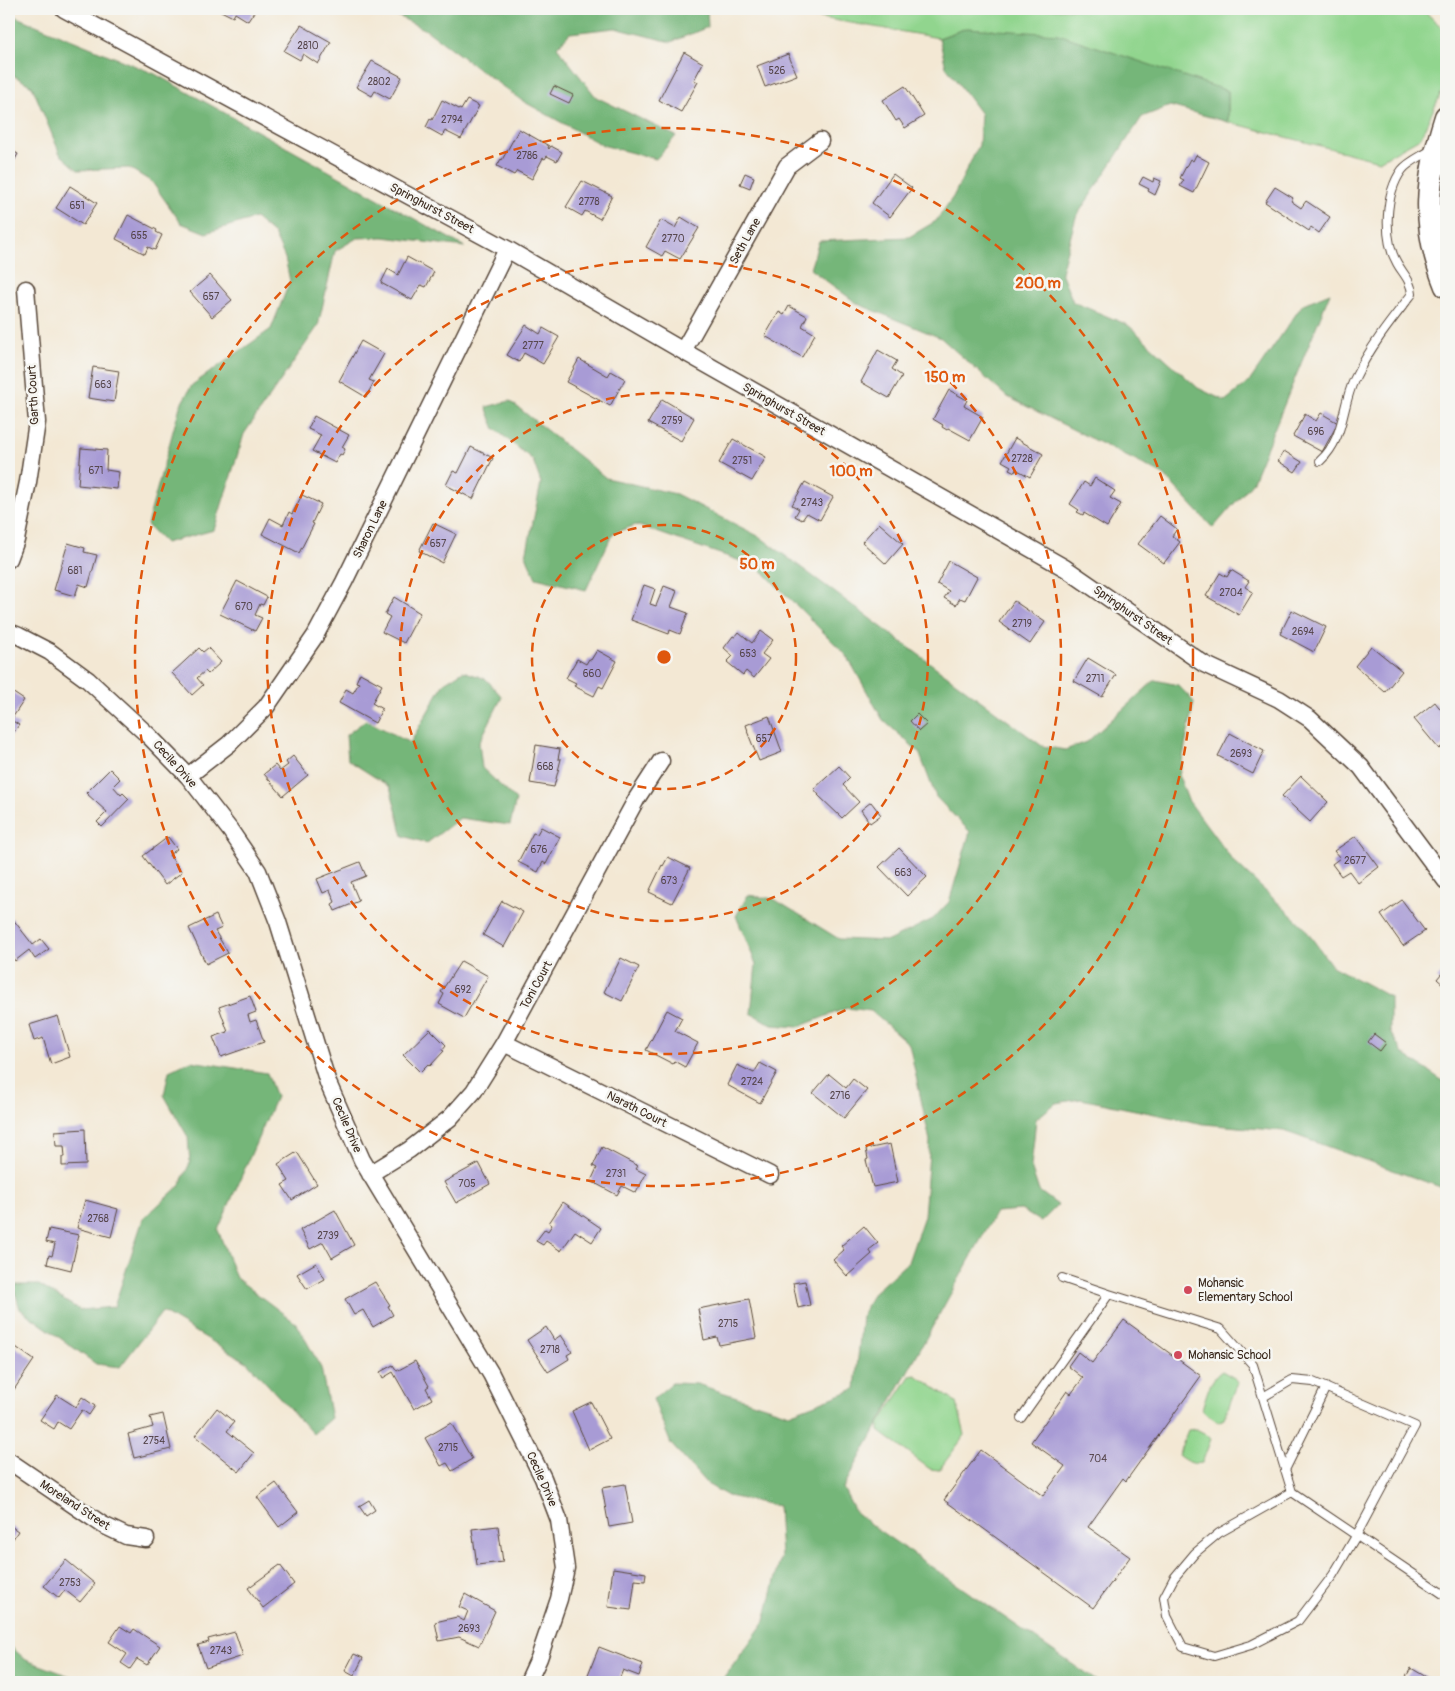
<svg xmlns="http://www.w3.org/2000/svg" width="1455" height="1691" font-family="Pangolin,sans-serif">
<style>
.green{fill:#91d58e;stroke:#668056}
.forest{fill:#74b679;stroke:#58704c}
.building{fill:#a89bd5}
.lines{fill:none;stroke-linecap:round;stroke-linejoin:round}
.lane-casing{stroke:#574639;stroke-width:10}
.street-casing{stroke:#574639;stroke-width:19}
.secondary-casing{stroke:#574639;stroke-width:25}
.lane{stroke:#fff;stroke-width:8}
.street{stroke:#fff;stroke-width:16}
.secondary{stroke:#fff;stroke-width:22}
.ring{fill:none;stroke:#df570d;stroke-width:2.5;stroke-dasharray:9 6}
.poi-dot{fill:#d1495b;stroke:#f6f6f2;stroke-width:2}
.labels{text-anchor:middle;stroke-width:5;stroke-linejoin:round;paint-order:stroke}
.number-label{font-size:10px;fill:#56464c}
.street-label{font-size:12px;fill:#3b2a1e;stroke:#f6f6f2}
.poi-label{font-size:12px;fill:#3b2a1e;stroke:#f6f6f2;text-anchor:start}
.centre{fill:#df570d;stroke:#f6f6f2;stroke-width:2.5}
.ring-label{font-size:15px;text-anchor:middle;font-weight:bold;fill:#df570d;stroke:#f6f6f2;stroke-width:5;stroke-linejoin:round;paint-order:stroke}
</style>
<rect width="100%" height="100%" fill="#f6f6f2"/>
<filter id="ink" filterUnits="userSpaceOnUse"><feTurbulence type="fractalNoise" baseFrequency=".02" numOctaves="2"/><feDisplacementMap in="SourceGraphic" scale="10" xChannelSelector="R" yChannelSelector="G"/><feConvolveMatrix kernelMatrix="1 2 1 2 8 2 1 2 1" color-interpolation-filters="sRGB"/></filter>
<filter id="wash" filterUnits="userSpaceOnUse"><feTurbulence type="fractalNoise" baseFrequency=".0096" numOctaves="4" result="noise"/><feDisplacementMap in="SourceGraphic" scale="20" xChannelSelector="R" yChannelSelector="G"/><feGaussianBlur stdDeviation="1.12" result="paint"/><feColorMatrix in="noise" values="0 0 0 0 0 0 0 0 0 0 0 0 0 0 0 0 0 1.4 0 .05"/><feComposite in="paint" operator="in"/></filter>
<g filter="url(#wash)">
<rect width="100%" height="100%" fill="#f3e8d4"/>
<path class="green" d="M769 9H1422L1446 31V83L1420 138 1379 161 1228 122V91L967 28 939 38Z
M1222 1371 1236 1379 1238 1382 1224 1419 1218 1422 1202 1410C1206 1397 1209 1379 1222 1371Z
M916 1375 957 1403 965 1435 939 1470 930 1469 879 1431V1424L910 1376Z
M1196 1429 1206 1434 1211 1439 1202 1463C1193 1465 1185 1461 1178 1455L1188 1430Z"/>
<path class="forest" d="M384 9H707L708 27 671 42 615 28 570 33 557 47 596 97 676 136 656 159 602 145 521 100 426 30Z
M9 14 155 74 465 247 383 237 357 238 335 251 318 326 244 434 214 530 165 543 147 525 180 406 192 385 271 329 290 281 285 258 274 234 255 218 206 233 181 223 152 182 129 168 78 170 60 154 32 86 9 73Z
M967 28 1058 34 1228 91V122L1170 106 1142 117 1076 217 1061 272 1073 302 1128 325 1198 388 1225 401 1249 382 1303 304 1330 293 1252 483 1213 528 1164 475 1006 396 941 338 858 304 810 269 819 241 909 237 936 221 953 197 979 145 981 114 946 67 939 38Z
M510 401 606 478 676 494 760 537 1042 746 1065 750 1087 742 1155 680 1178 685 1194 702 1179 776 1188 800 1234 862 1303 926 1332 966 1390 997V1031L1402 1053 1446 1083V1189L1284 1131 1204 1124 1081 1099 1056 1103 1036 1119 1031 1167 1039 1191 1058 1205 1041 1222 1021 1210 996 1212 843 1488 855 1512 874 1527 1098 1682H721L765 1621 781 1556 778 1506 728 1496 707 1484 671 1444 653 1399 672 1383 697 1384 789 1414 855 1389 862 1316 872 1294 908 1262 924 1216 930 1141 909 1044 871 1011 847 1008 798 1027 772 1025 751 1013 756 964 736 916 748 895 774 899 839 939 888 941 933 919 949 902 970 832 936 797 919 752 883 720 847 656 758 567 636 525 613 533 586 590 536 578 526 556 541 483 533 460 495 429 486 407Z
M463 671 486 679 502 697 479 743 482 768 516 800 510 825 460 818 427 843 403 836 390 787 348 760 346 735 366 720 410 743 444 683Z
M191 1061 267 1073 276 1097 218 1230 236 1278 297 1324 321 1368 331 1418 313 1434 247 1362 162 1312 120 1367 96 1364 20 1309 13 1285H39L80 1310 114 1307 143 1219 179 1186 190 1163 188 1137 164 1095 169 1071Z
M9 1645 26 1660 86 1682H9Z"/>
<g id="blocks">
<path class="building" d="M217 9H256L248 21 235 13 233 17Z
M301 25 331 42 318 64 303 54 300 60 284 51Z
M684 52 703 63 694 80 698 82 681 112 659 100Z
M788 54 797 75 765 87 757 66Z
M372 61 402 77 390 99 375 91 372 96 356 87Z
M554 86 573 95 569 103 550 94Z
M905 86 924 116 905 128 899 119 896 121 883 100Z
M442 100 461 110 467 100 479 106 461 139 445 131 442 136 426 127 430 119 432 120Z
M519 129 549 146 548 148 549 149 551 146 562 152 557 161 547 156 545 159 543 158 532 179 517 171 514 175 497 166 501 159 502 160Z
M9 149 18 154 9 170Z
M1196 155 1209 162 1194 193 1180 186 1184 180 1180 178 1190 159 1193 161Z
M745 173 754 177 750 188 740 184Z
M893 174 912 188 890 217 872 203Z
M1143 177 1153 182 1154 178 1161 181 1155 195 1148 191 1149 189 1139 184Z
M582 181 612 196 600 219 585 211 582 216 566 207Z
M70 186 97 203 83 225 56 208Z
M1275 187 1293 198 1291 201 1301 208 1306 201 1330 217 1319 233 1311 227 1309 231 1265 202Z
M128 215 157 230 156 232 162 235 155 250 148 247 145 254 116 239Z
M681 217 699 228 680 259 665 251 662 256 646 247 661 220 675 228Z
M407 257 434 272 426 287 421 285 412 300 381 283 388 269 398 275Z
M210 275 232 300 212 317 190 292Z
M789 306 807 316 802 326 815 334 802 357 765 336 779 312 784 315Z
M526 325 540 334 543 328 559 337 543 364 524 353 519 362 507 355Z
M361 341 384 354 369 380 374 382 366 397 339 381Z
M878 350 897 361 892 369 902 376 889 398 861 382Z
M579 359 608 376 611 371 625 379 610 406 566 382Z
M93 367 119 371 114 402 88 398Z
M949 390 967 400 964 406 983 417 970 440 948 428 947 430 942 427 943 425 933 419Z
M662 399 694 418 681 441 648 423Z
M1321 413 1338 423 1322 452 1293 436 1305 414 1316 421Z
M314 416 349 435 342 447 345 449 342 455 340 454 335 463 312 451 321 435 308 429Z
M1015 438 1043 454 1030 477 1016 469 1015 472 1009 469 1011 466 1002 461Z
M733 439 766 457 752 481 719 463Z
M471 447 493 458 473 499 446 485 453 471 458 473Z
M81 448 107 450 106 470 119 472 117 489 78 485Z
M1284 451 1302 462 1295 472 1278 461Z
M1095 478 1115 491 1110 498 1121 504 1107 527 1084 513 1083 515 1077 512 1079 510 1070 504 1084 482 1090 486Z
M805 482 833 497 820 520 807 513 802 520 795 516 799 509 792 505Z
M302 495 321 504 312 523 314 524 299 553 262 534 270 518 283 525 289 512 292 514Z
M1160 516 1177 529 1172 536 1180 542 1164 563 1138 544Z
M433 523 456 534 442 563 419 551Z
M879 523 903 544 886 564 862 542Z
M68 543 85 548 84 552 97 555 88 587 79 584 75 596 54 590Z
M949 561 977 577 965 600 960 598 956 605 944 598 949 591 937 584Z
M1231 570 1249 581 1245 587 1253 592 1239 615 1206 596 1220 573 1227 577Z
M237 581 267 597 263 605 260 604 255 615 262 618 255 631 220 614Z
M644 585 655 589 650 604 656 606 664 586 677 591 671 607 688 613 680 634 670 630 669 634 631 620Z
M394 597 420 613 404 643 382 632 390 617 385 614Z
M1014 601 1045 622 1030 644 999 622Z
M1292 610 1326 627 1314 652 1280 634Z
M761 631 773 640 762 654 769 659 754 678 746 671 743 675 727 662 733 656 724 648 733 636 735 637 739 632 752 643Z
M1371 646 1402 671 1385 692 1355 666Z
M199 648 203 652 208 648 221 662 208 674 205 671 197 678 203 685 192 695 172 673Z
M597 650 617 661 603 688 599 686 594 696 574 686 576 683 566 678 577 659 586 664 589 659 591 660Z
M1088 658 1116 675 1102 697 1074 681Z
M360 673 382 685 372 703 382 709 375 723 339 703 346 689 353 693 359 683 356 682Z
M9 690 24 700 11 720 19 725 10 737 9 736Z
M1435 702 1446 716V743L1439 749 1414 719Z
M917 714 927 724 919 731 910 721Z
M769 716 782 752 759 761 747 731H748L746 725Z
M1230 733 1264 751 1253 774 1218 756Z
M536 745 560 749 558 759H561L554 787 530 783Z
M293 756 308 775 283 796 264 774 275 765 280 771 288 765 286 762Z
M839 766 850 778 843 785 859 802 842 818 818 795H819L814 789Z
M110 769 120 779 113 786 121 795 123 793 129 799 102 827 97 822 107 812 86 793Z
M1301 776 1328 802 1310 822 1282 796Z
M871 802 881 815 870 823 861 810Z
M541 827 560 837 546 864 543 862 538 872 518 862 533 833 537 834Z
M1356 836 1379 867 1358 883 1349 871 1341 876 1332 864 1340 858 1334 851Z
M168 837 177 849 169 855 182 872 165 885 143 856Z
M899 848 927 877 907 896 879 867Z
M668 857 690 868 672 903 649 892 662 865 663 866Z
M360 862 366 876 351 882 359 901 335 911 332 904 335 902 330 890 323 893 317 879Z
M1402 900 1425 931 1403 946 1381 915Z
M502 901 523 912 504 947 483 935Z
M216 915 222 928 215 931 228 953 206 964 189 928Z
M12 918 33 945 41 939 49 949 35 959 29 950 15 961 10 954 12 952 9 948V920Z
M621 958 639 967 622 1001 604 992Z
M461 961 488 976 464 1018 439 1004 444 994 441 992Z
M1446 968V987L1437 979Z
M250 996 256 1012 248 1015 250 1022 256 1020 264 1042 221 1057 213 1037 228 1032 219 1007Z
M667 1010 682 1018 675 1031 698 1043 685 1067 674 1061 673 1064 646 1050Z
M58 1016 70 1057 51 1064 43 1038 34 1041 29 1025Z
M430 1029 446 1045 442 1050 444 1051 430 1066 428 1064 420 1072 403 1055Z
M1374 1034 1386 1043 1380 1051 1368 1042Z
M760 1063 777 1072 760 1103 727 1085 737 1065 754 1073Z
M829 1074 846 1088 853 1079 867 1090 844 1118 813 1093Z
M85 1129 86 1165 62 1166V1157H65L64 1146H56L55 1131Z
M890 1144 898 1182 873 1187 866 1160 868 1159 866 1149Z
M602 1147 638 1166 636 1169 646 1174 636 1193 622 1186 617 1195 591 1181 597 1168 593 1166Z
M297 1152 317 1184 292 1200 282 1185 289 1181 278 1164Z
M479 1163 490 1184 456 1203 444 1182Z
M85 1200 118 1209 111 1237 77 1228Z
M563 1202 601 1228 592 1242 575 1231 561 1251 546 1241 543 1245 536 1241 545 1229 548 1231 552 1225 549 1223Z
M335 1210 354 1245 332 1258 323 1242 310 1249 300 1230Z
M864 1226 878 1243 869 1250 872 1254 847 1276 833 1260 844 1250 841 1246Z
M49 1229 79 1235 71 1270 47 1264 49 1255 52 1256 55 1244 46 1242Z
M316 1263 325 1279 307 1289 297 1274Z
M805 1281 810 1305 798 1308 793 1283Z
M375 1282 390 1305 388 1306 393 1315 373 1327 363 1310 354 1315 345 1299Z
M749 1299 756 1338 719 1345 717 1337 704 1340 698 1309Z
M1124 1320 1201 1376 1126 1481 1123 1478 1088 1527 1130 1557 1093 1608 944 1500 981 1450 1043 1496 1065 1466 1031 1442 1067 1391 1071 1394 1083 1378 1068 1366 1078 1352 1092 1363Z
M546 1327 554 1340 561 1335 572 1352 567 1355 569 1359 548 1372 527 1340Z
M13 1345 34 1360 9 1397V1352Z
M415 1361 429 1386 426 1388 432 1399 414 1409 393 1372 383 1378 380 1372 393 1365 397 1371Z
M57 1395 76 1407 82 1397 95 1406 89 1415 82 1410 69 1429 58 1422 54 1429 40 1420Z
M591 1402 610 1439 589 1450 572 1411Z
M217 1408 234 1422 227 1431 254 1453 239 1472 195 1436Z
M163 1414 171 1449 134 1458 128 1434 153 1427 150 1417Z
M451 1423 472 1459 452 1471 447 1463 441 1466 425 1438Z
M276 1483 298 1512 279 1527 257 1497Z
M625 1484 632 1523 609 1527 602 1488Z
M369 1500 375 1510 366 1516 359 1506Z
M9 1525 18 1531 9 1545Z
M498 1526 503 1562 477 1565 472 1529Z
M66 1560 95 1584 80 1602 65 1590 59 1598 44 1586Z
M280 1565 294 1584 263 1608 248 1588Z
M613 1568 646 1573 645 1581 635 1580 631 1610 608 1607Z
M465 1594 495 1611 479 1646 459 1637 439 1641 435 1622 457 1617 464 1621 468 1611 459 1607Z
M120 1626 131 1633 134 1629 160 1646 147 1665 137 1659 130 1669 121 1663 127 1654 109 1642Z
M235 1632 243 1656 206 1668 198 1645 209 1642 208 1639Z
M599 1647 643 1664 639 1676 623 1670 618 1682H585Z
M354 1654 363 1658 354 1676 345 1671Z
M1411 1668 1428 1678 1425 1682H1403Z"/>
</g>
</g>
<g filter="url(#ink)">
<use href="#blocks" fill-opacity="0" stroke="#574639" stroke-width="1"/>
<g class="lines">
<g class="lane-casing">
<path id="lane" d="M1320 461C1345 438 1341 408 1354 380 1370 347 1390 322 1412 294 1411 280 1403 274 1397 263 1383 239 1385 193 1402 170 1408 162 1422 156 1431 150
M1062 1278 1109 1294
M1263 1397 1292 1380 1313 1382 1415 1426 1356 1536 1333 1575 1298 1621 1251 1645 1214 1656 1183 1647 1167 1616 1164 1597 1174 1578 1195 1553 1219 1533 1292 1492
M1021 1418 1109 1294 1221 1329 1253 1365 1292 1492 1446 1596
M1285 1470 1326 1387"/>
</g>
<g class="street-casing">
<path id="street" d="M64 9 507 249 683 351 1065 568 1204 664 1279 699 1310 719 1361 767 1446 881
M683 351 787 166 820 141
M9 559 16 540 28 482 37 422 26 289
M9 632 19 636 50 652 88 680 149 736 188 776 230 830 258 871 278 922 328 1083 362 1160 491 1374 543 1478 559 1520 566 1568 559 1599 539 1658 528 1682
M188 776 229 744 266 707 315 636 344 582 507 249
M504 1043 770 1175
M370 1174 409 1150 450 1118 474 1091 504 1043 637 798 661 761
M9 1461 103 1525 126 1536 146 1539"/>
</g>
<g class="secondary-casing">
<path id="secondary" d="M1446 117C1426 179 1421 225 1446 286"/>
</g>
<use href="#lane" class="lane"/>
<use href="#street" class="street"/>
<use href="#secondary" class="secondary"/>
</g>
</g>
<g class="ring">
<circle cx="664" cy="657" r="132"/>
<circle cx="664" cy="657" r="264"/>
<circle cx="664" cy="657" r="397"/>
<circle cx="664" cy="657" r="529"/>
</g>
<g class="poi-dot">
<circle cx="1188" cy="1290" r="5"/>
<circle cx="1178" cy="1355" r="5"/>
</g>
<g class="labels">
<g class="number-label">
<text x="308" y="49">2810</text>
<text x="777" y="74">526</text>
<text x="379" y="85">2802</text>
<text x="452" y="123">2794</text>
<text x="527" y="159">2786</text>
<text x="589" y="205">2778</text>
<text x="77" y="209">651</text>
<text x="139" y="239">655</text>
<text x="673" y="242">2770</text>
<text x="211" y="300">657</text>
<text x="533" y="349">2777</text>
<text x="103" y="388">663</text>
<text x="672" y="424">2759</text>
<text x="1316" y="435">696</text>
<text x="1022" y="462">2728</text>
<text x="742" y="464">2751</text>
<text x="96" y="474">671</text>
<text x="812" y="506">2743</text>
<text x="438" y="547">657</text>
<text x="75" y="574">681</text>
<text x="1231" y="596">2704</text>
<text x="244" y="610">670</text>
<text x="1022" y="627">2719</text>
<text x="1303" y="635">2694</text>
<text x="748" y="657">653</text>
<text x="592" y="677">660</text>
<text x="1095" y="682">2711</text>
<text x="764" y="742">657</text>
<text x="1241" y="757">2693</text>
<text x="545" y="770">668</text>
<text x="539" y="853">676</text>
<text x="1355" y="864">2677</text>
<text x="903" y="876">663</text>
<text x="669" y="884">673</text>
<text x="463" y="993">692</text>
<text x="752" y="1085">2724</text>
<text x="840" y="1099">2716</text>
<text x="616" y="1177">2731</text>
<text x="467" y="1187">705</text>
<text x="98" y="1222">2768</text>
<text x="328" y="1239">2739</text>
<text x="728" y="1327">2715</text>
<text x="550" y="1353">2718</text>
<text x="154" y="1444">2754</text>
<text x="448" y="1451">2715</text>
<text x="1098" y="1462">704</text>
<text x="70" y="1586">2753</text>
<text x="469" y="1632">2693</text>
<text x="221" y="1654">2743</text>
</g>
<g class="street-label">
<text transform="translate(432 208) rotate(28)" y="4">Springhurst Street</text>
<text transform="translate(745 241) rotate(-61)" y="4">Seth Lane</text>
<text transform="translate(33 395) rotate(-93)" y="4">Garth Court</text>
<text transform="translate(784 409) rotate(30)" y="4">Springhurst Street</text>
<text transform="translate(370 529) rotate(-64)" y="4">Sharon Lane</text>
<text transform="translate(1133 615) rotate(35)" y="4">Springhurst Street</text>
<text transform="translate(175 764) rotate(48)" y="4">Cecile Drive</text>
<text transform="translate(536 985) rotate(-61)" y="4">Toni Court</text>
<text transform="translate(637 1109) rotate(27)" y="4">Narath Court</text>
<text transform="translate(347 1125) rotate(67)" y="4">Cecile Drive</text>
<text transform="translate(542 1479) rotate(66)" y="4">Cecile Drive</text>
<text transform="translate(75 1505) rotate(33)" y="4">Moreland Street</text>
</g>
<g class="poi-label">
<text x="1198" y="1287">Mohansic<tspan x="1198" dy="14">Elementary School</tspan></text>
<text x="1188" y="1359">Mohansic School</text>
</g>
</g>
<circle cx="664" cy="657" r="8" class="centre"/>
<g class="ring-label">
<text x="1038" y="288">200 m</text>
<text x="945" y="382">150 m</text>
<text x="851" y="476">100 m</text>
<text x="757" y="569">50 m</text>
</g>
<rect width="1455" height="1691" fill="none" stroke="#f6f6f2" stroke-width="30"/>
</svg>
